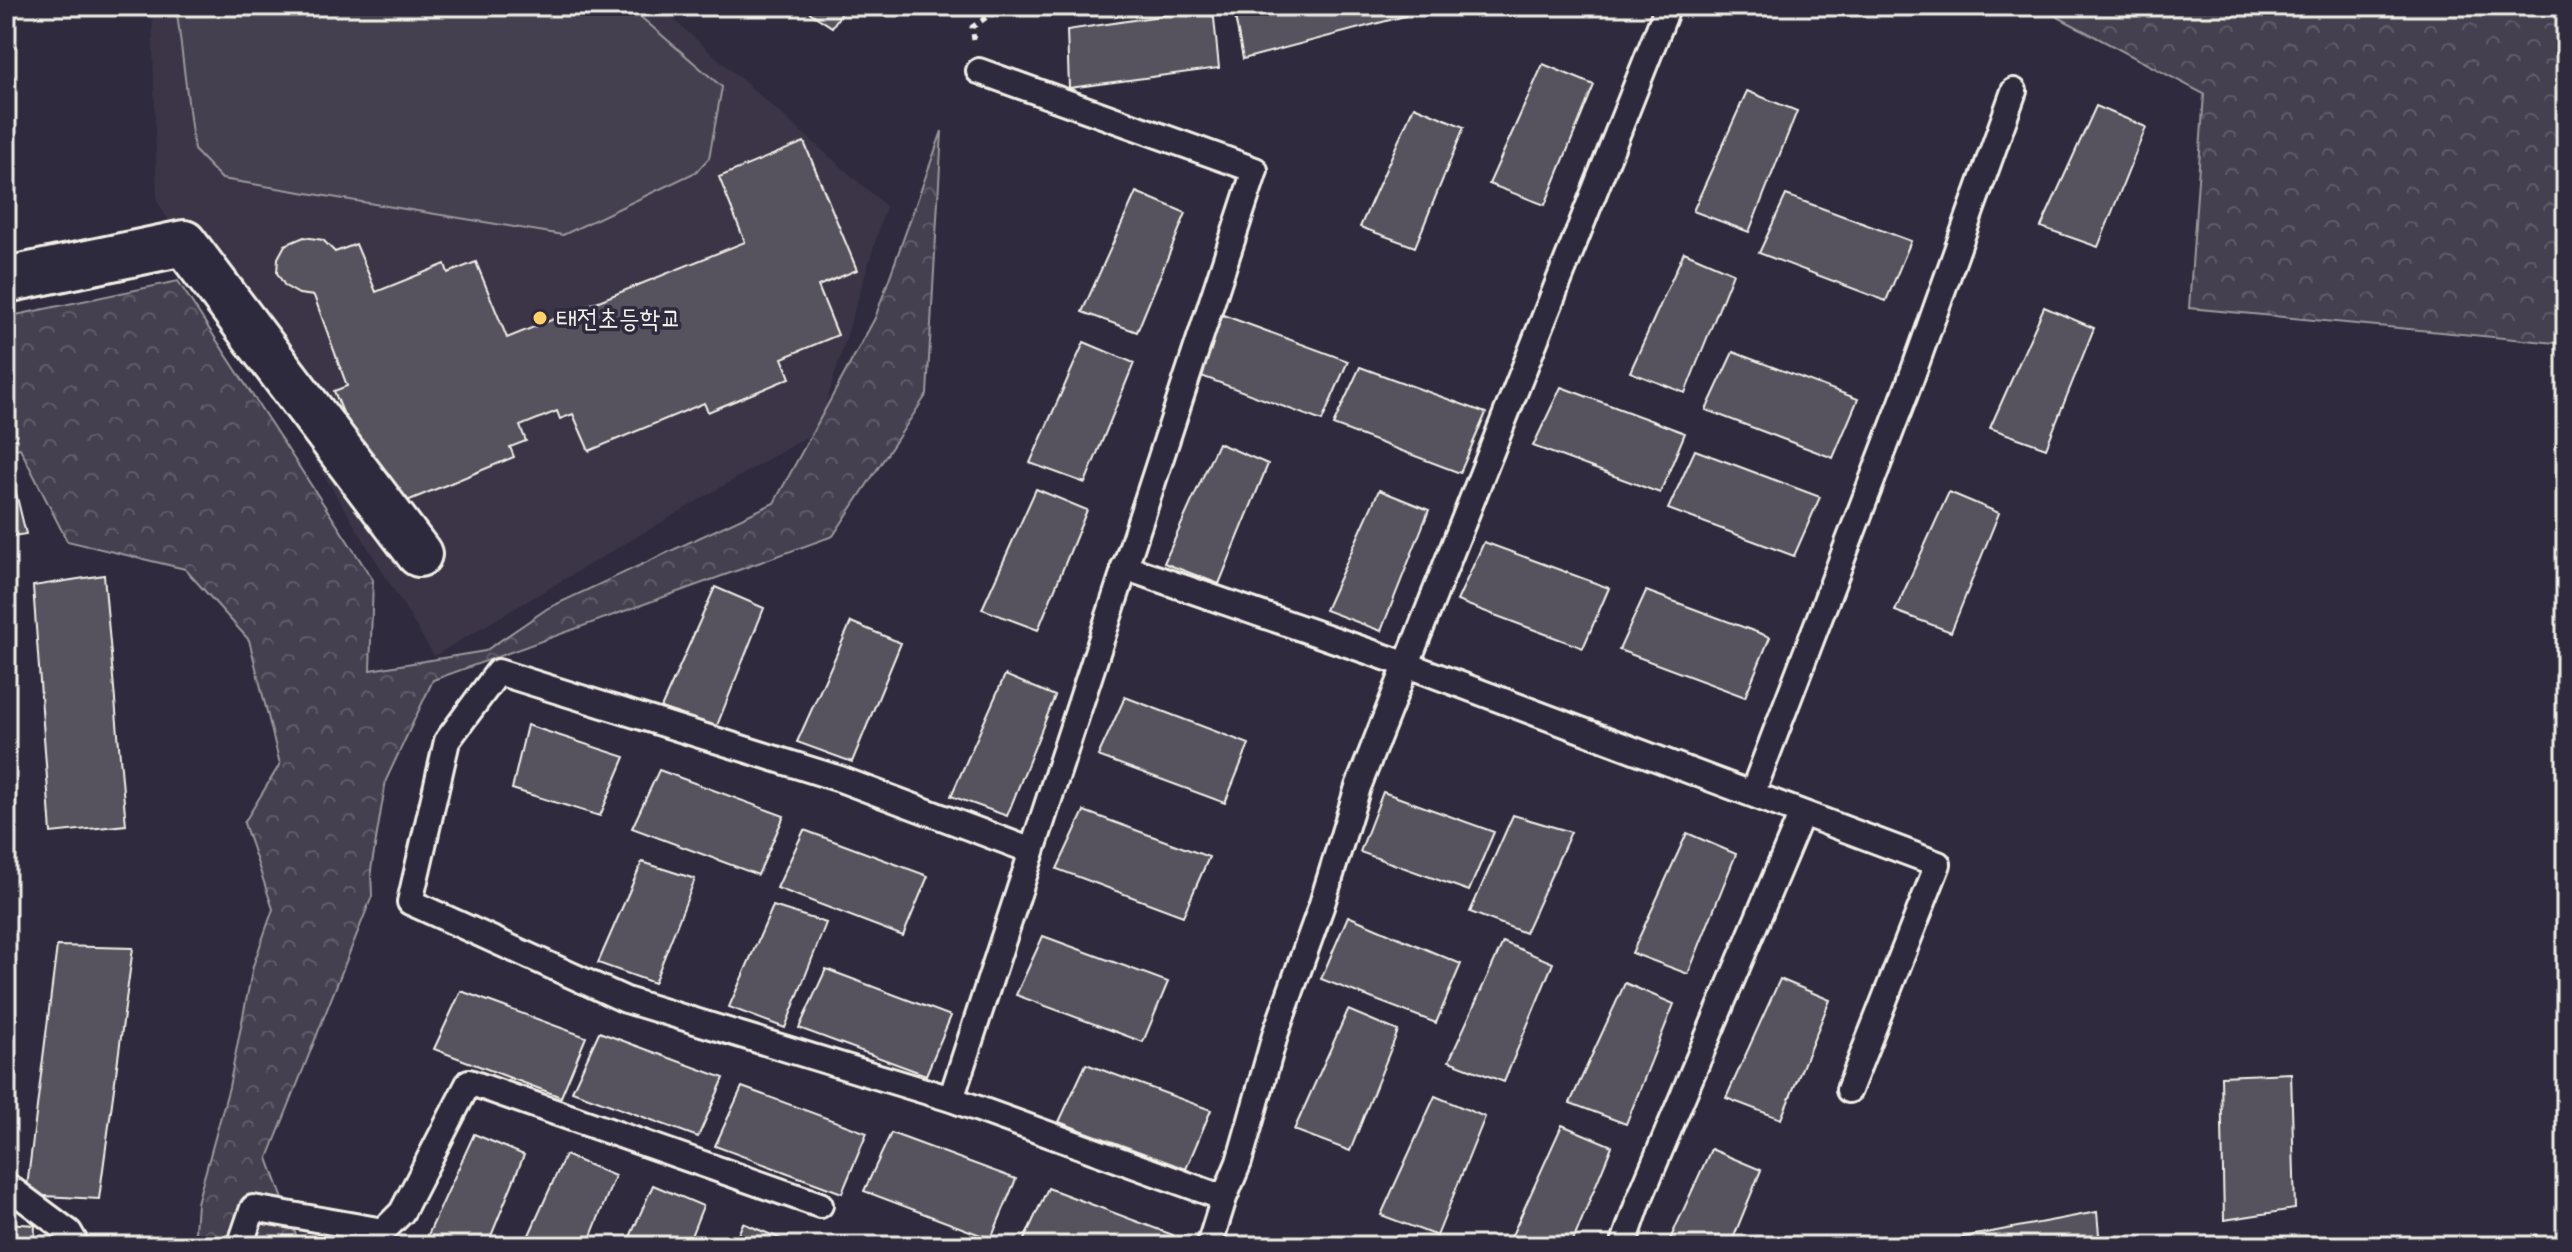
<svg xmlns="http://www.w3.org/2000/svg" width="2572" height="1252" font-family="Pangolin,'Poor Story',sans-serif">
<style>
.built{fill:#3b3647}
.green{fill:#454050;stroke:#9c989c;stroke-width:2}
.forest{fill:url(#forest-crowns);stroke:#9c989c;stroke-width:2}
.building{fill:#56525f;stroke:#f4f1e8;stroke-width:2}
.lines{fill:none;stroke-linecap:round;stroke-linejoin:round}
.lane-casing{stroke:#f4f1e8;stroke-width:30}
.street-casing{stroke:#f4f1e8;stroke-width:50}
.path{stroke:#f4f1e8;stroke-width:5;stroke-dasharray:6 6;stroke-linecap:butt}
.lane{stroke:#2f2a3d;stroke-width:24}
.street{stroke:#2f2a3d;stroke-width:44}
.poi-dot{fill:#ffd166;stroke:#2f2a3d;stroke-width:3}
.labels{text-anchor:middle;stroke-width:7;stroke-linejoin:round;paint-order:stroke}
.poi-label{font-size:26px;fill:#f4f1e8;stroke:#2f2a3d;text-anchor:start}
</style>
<defs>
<pattern id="forest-crowns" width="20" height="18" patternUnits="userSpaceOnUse" patternTransform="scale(2)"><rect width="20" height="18" fill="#454050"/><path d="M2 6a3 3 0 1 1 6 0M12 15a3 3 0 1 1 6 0" fill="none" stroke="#605c69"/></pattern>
</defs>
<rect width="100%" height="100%" fill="#2f2a3d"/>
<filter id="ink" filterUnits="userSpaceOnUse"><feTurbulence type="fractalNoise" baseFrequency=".0125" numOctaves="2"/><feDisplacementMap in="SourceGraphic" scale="16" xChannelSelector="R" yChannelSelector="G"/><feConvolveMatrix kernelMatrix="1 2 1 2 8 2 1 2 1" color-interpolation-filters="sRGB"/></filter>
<g filter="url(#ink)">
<path class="built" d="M152 6H658L886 206 818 430 434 656 157 201Z"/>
<path class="green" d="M179 6H628L722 87 709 158 696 172 563 235 222 179 194 150 177 13Z"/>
<path class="forest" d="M2037 6H2566V344L2189 308 2204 94Z
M942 131 927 394 833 536 433 680 386 780 371 870 372 896 268 1158 300 1246H194L197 1203 229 1087 253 966 273 909 244 823 280 764 249 640 185 569 67 541 20 448 6 450V317L178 281 373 580 370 670 485 651 548 608 774 503 875 318Z"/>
<path class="building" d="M800 6H846L832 27Z
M1233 6H1403L1405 16 1243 59Z
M1414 6H1451L1415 15Z
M1213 8 1219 68 1069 88 1067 30Z
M1543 64 1594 85 1545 205 1489 184Z
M1747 91 1797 111 1749 232 1693 211Z
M1414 106 1464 127 1415 247 1360 227Z
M2096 106 2146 127 2098 247 2041 227Z
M804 142 857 270 818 286 838 335 782 358 790 378 708 412 704 403 589 451 573 414 560 419 557 411 520 426 526 441 510 447 514 457 395 506 373 485 334 391 347 386 314 296 299 294 285 286 277 273 278 258 285 245 304 237 323 240 335 252 356 244 376 292 445 264 448 273 476 262 507 338 745 242 719 177Z
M1136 192 1186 213 1137 332 1082 312Z
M1786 195 1911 241 1886 301 1759 253Z
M1684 252 1733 273 1685 393 1630 372Z
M2044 307 2094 328 2046 448 1990 428Z
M1223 315 1348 361 1322 421 1196 374Z
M1084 342 1134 363 1085 483 1030 463Z
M1733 352 1858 399 1833 458 1706 410Z
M1360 367 1486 413 1460 473 1333 425Z
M1561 387 1685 433 1660 493 1533 446Z
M1218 443 1268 464 1219 584 1164 563Z
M1695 450 1820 497 1794 556 1668 509Z
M6 452 26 534 6 537Z
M1036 489 1087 510 1038 630 982 609Z
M1379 490 1429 510 1381 631 1325 610Z
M1949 492 1999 513 1951 632 1895 611Z
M1484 542 1609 588 1583 648 1457 601Z
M104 575 126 825 51 833 33 586Z
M715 587 764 608 716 728 661 708Z
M1646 591 1770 637 1745 697 1619 650Z
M851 622 901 643 852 762 797 742Z
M1005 675 1055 696 1007 816 951 796Z
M1125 697 1249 744 1225 803 1098 756Z
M527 725 625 757 600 816 512 789Z
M659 770 784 816 758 875 632 828Z
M1383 792 1494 832 1469 891 1360 852Z
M1084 811 1209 857 1183 916 1057 869Z
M1513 815 1571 832 1525 933 1470 912Z
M804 830 928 876 903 936 777 888Z
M1687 833 1736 854 1688 974 1632 953Z
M6 855 8 934H6Z
M642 862 695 879 654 983 598 963Z
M773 906 826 923 785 1028 729 1007Z
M1348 916 1461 964 1436 1023 1321 979Z
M1043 936 1168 982 1143 1042 1016 995Z
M1503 942 1553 963 1504 1082 1449 1061Z
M57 946 133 948 99 1199 26 1195Z
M826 969 951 1016 926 1075 799 1028Z
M1780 979 1830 1000 1781 1119 1726 1098Z
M1625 983 1674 1004 1626 1124 1570 1103Z
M461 991 586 1037 561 1097 434 1049Z
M1348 1010 1398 1031 1350 1151 1294 1130Z
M599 1032 724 1078 698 1137 572 1091Z
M1086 1064 1211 1110 1186 1169 1059 1122Z
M2291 1073 2295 1209 2224 1220 2221 1076Z
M742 1087 867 1133 842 1193 715 1146Z
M1435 1096 1485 1117 1437 1236 1381 1215Z
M1562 1125 1612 1146 1571 1246 1508 1244Z
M891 1133 1016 1179 991 1239 864 1191Z
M474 1134 524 1155 487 1246H423Z
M1711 1149 1761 1170 1730 1246H1667Z
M565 1155 615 1176 587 1246H524Z
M653 1185 703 1206 687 1246H626Z
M1048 1188 1173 1235 1168 1246H1021Z
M2097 1212 2100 1246H1916Z
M6 1223 35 1225 34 1246H6Z
M743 1223 793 1244 792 1246H733Z"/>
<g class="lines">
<g class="lane-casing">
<path id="lane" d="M1124 567 1405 664 1938 864 1849 1090
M1752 794 1909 384 2014 91
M1032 851 840 779 498 672 447 741 410 902 626 1000 951 1099 1224 1198
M951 1099 1255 170 979 71
M6 1185 69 1232 77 1246
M240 1246 253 1208 383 1231 402 1212 469 1082 820 1205
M1209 1246 1224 1198 1239 1162 1276 1032 1321 907 1358 787 1668 6
M1623 1246 1639 1200 1802 813"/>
</g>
<g class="street-casing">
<path id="street" d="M6 280 184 243 419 554"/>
</g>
<path class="path" d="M974 40 972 27 1004 6"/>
<use href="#lane" class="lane"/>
<use href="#street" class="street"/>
</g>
</g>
<circle class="poi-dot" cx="540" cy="318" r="8"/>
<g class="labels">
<g class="poi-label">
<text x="556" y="327">태전초등학교</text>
</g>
</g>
<rect width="2572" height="1252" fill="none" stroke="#2f2a3d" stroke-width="32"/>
<rect x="16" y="16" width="2540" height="1220" fill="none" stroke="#f4f1e8" stroke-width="3" filter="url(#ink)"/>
</svg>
